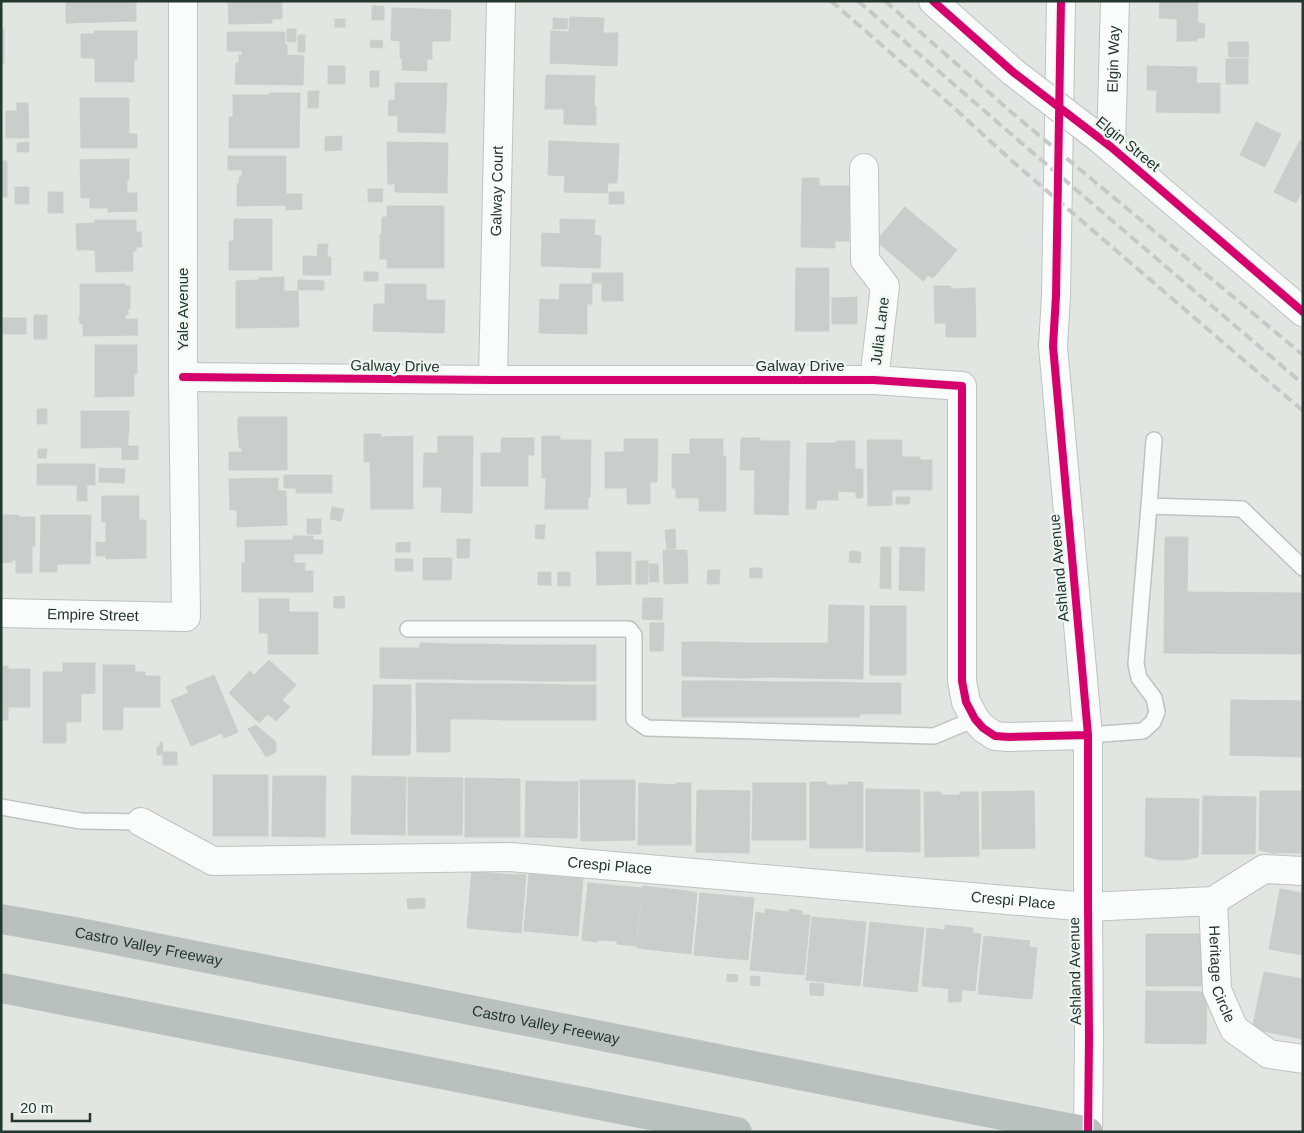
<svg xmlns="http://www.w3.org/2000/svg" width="1304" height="1133" font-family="Arial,sans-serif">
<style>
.building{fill:#c9cdcb;stroke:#cacfcc}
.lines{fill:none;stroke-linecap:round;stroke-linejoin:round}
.service-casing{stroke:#bec3c0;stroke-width:18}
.minor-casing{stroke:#bec3c0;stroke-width:30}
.tertiary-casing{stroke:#bec3c0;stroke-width:30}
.motorway-casing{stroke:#bcc3bf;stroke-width:30}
.service{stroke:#fafbfb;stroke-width:15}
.minor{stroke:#fafbfb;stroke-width:28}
.tertiary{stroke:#fafbfb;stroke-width:28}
.motorway{stroke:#bac0be;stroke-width:28}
.rail{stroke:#c6c9c8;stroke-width:4;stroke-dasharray:10 5;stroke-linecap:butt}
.minor-bridge-casing{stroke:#bec3c0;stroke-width:30;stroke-linecap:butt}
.motorway-bridge-casing{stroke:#bcc3bf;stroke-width:30;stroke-linecap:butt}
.minor-bridge{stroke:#fafbfb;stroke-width:28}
.motorway-bridge{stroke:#bac0be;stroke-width:28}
.cycleway-casing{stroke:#eff6f2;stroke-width:11}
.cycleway{stroke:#d6006c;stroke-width:8}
.labels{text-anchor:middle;stroke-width:4.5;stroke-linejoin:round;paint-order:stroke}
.street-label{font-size:15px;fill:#22372f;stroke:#eff6f2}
</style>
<rect width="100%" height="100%" fill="#e1e6e3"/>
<path class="building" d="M66 1H136V21L66 23Z
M228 1H282V19H272V23L229 24Z
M1160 1 1198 2V23L1205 24 1204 38H1197V41H1177V19L1159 18Z
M372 6H384V20H372Z
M392 8 451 10 450 41H432V59L400 58V41L391 40Z
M570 17 604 18 603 33H618L617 66 550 63 551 31 569 32Z
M553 18 568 19 567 29H553Z
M335 19H345V27H335Z
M1 29H4V63H1Z
M287 29H296V42H287Z
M94 31H137V60H134V82H95V58H81V34H94Z
M227 32H285V45H287V55L304 56 303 85 235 84 236 63H239V55H242V51H227Z
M298 35H305V52H298Z
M371 40 383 41 382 48 370 47Z
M1228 42H1248L1249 57H1229Z
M402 58 427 59V71L402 70Z
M1226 59H1248V84H1226Z
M328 66H345V84H328Z
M1147 66 1197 67 1196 83H1220V113L1156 112 1157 90H1147Z
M370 71H379V87H370Z
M546 75 595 76 594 106H596V125L564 124V109H545Z
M395 83H447L445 133 398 132V116L388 115 389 100H395Z
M308 91H319L318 108H308Z
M269 93H300L299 148H229V117H233V95H269Z
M80 98H129V134H137V148H81Z
M17 103H28L29 138H6V111H17Z
M1256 122 1281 134 1265 167 1240 155Z
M342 136V150L325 151V137Z
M1300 140 1303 142V193L1301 192 1296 203 1274 192Z
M549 141 619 144 617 183H608L607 193 564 192 565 176 548 175Z
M29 142V152H17V143Z
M387 142 448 143 447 193 395 192V184H388Z
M228 156H286V205L237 206V184H239V177H242V170H228Z
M129 159V180H127V193H137V211L108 212V208H90V198H81L80 160Z
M1 161H7V197H1Z
M802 178H819V186H849V241H835V248L801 247Z
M15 187H29V204H15Z
M368 189H383L382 202H368Z
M48 192H63V213H48Z
M609 192H624V204H609Z
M286 194H302V209L286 210Z
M387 206H444V268H387V259H380V234H382V217H387Z
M905 207 957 250 933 278 928 275 923 281 876 241Z
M234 219H272V270H229V241H234Z
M560 219 595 220 594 235 601 236 600 268 541 266 542 233 560 234Z
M95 220H136V232H141L142 247H136V251H133V271L96 272 95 250H77L76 224 95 223Z
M318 244H328L327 256H317Z
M303 256 331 257V275H303Z
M796 268H829V331H795Z
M364 272H378V281H364Z
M592 273H623V301H602V283H592Z
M284 277V291H298L299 327 236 328V281L259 280V278Z
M298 280 324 281V290H298Z
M80 284H125V286H130V309H128V315H125V319H137L138 335 83 336V324H80V321H79V317H80Z
M385 284H426V300H445L444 333 373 331 374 304H385Z
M560 284H592V304H587V334L539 333 540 299 559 300Z
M934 286H951V289L975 288 976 337H946V323H935Z
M857 297V324H832V298Z
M34 315H47V339H34Z
M2 318H26V334H2Z
M95 345H137V374H134V396L95 397Z
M37 409H47V424H37Z
M81 411H129V433H128V446H138V459L122 460V447L81 448Z
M238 417H287V470H229V452H242V448H239V439H238Z
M364 434H381V437L413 436V509H371L370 462H364Z
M438 436H473L472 513 441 512 442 487H423L424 453H438Z
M542 436H560V440H591L590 497H588V509H545L546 478H542Z
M501 438H534V455H528V486H481V453H501Z
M741 438H760V441H790L788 515 754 514 755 470H740Z
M624 439H658L657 482H650V504H627V488H605V452H624Z
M690 439H723V456H726V511H699V498H676V488H672V454H690Z
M867 440H902V457H920V460H932V490H892V505L868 506Z
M836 441H855V469H863V498H856V492L838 491V500H817L816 509H806L807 443H836Z
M38 449H47L46 458H38Z
M37 464H95V485H37Z
M99 468 125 469 124 483 99 482Z
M284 475H309V493H296V488H284Z
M309 475H332V493H309Z
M278 478V491H286L287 525 237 527V510H230L229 479Z
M77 485H87V501H77Z
M102 496H139V520H146V558L106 559V522H102Z
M896 497H910L909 504H896Z
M332 507 344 509 341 521 330 519Z
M1 515H19V517H35V546H32V573H16V560H12V562L1 563Z
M41 515H91L90 564H57V572H40Z
M307 519H321V534H307Z
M536 525H545L544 539 535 538Z
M675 529 676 548 667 549 665 530Z
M293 536H313V540H323V554H294V563H305V571H313V592H242V563H245V540H293Z
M1165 537H1188L1187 592 1303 593V654L1164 653Z
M457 539H470L469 558H457Z
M96 542 106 543V556H96Z
M410 542V552H396V543Z
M881 547H891V589L880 588Z
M900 547 925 548 924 591 899 590Z
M663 550H687L688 583 664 584Z
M850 551 861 552 860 563 849 562Z
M596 552H631V584L597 585Z
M423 558H452L451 580H423Z
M395 559H413V571H395Z
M636 561H648V584H636Z
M649 564H658L659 582H650Z
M750 568H762V578H750Z
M708 570H720L719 584H707Z
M538 572H551V585H538Z
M558 572H570V586H558Z
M344 596 345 608H334V597Z
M643 598H663L662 620 642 619Z
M259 599H289V612H318V654H268V633H259Z
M829 605 864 606 863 679 802 678V643H828Z
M870 606H906V645H870Z
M650 623H664L663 651H650Z
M682 642H712V677L682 676Z
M712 642 743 643V678L712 677Z
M420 643 449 644V679H419Z
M743 643H772V677L743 678Z
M772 643H802V678L772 677Z
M449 644H479L478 680 449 679Z
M479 644 508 645V680H478Z
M508 645H538V681L508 680Z
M538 645H567V681H538Z
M567 645H596V681H567Z
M870 645H906V675H870Z
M380 648H420L419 679 380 678Z
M269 660 296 685 282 700 290 707 276 721 268 714 259 723 229 693 250 671 254 675Z
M63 663H95V693L81 694V722H66V743H43V672H63Z
M103 665H135V672H145V676H160V707H123V730H103Z
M1 666H8V669H30V707H8V720H1Z
M214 675 238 732 224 738 222 733 191 746 171 700 189 693 186 687Z
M682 681H712V717H682Z
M712 681H742V717H712Z
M742 681 771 682V717H742Z
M771 682H801V717H771Z
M801 682H831V717H801Z
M831 682 860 683V717H831Z
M416 683 478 684V719H450V752H417Z
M860 683H901V714H860Z
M478 684H508L507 720 478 719Z
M508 684H537V720H507Z
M537 684 566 685V720H537Z
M373 685H411V715L373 714Z
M566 685H596V720H566Z
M1231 700 1303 701V757L1230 755Z
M373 714 411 715 410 755H372Z
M256 725 276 742V752L266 757 248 729Z
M160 742H163L162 755H157V747H160Z
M163 752H177V765H163Z
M213 775H268V836H213Z
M273 776H326L325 837 272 836Z
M352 776 406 777 405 835 351 834Z
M408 777 463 778 462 835H408Z
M465 778 520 779V837H465Z
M580 780H635V840L581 841Z
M526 781 578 782 577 838 525 837Z
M810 782H827V785H848V782H863V848H810Z
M639 783 676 785V783H691V845H638Z
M753 783H806V840H752Z
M866 789 920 790V852L866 851Z
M697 790 750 791 749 853 696 852Z
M1034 791 1035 848 982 849V792Z
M1260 791H1303V853H1272L1259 850Z
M924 792H941V795H960V792H978L979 856 925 857Z
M1203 796 1256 797 1255 854H1202Z
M1146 798 1199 799 1198 857 1184 860H1160L1145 856Z
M472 869 479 870V872L516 875 517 874 526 875 521 933 467 928Z
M529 874 583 879 578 936 524 931Z
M588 883 642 888 636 946 617 944V941L597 940V942L582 940Z
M643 886 688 891 697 893 691 954 637 948Z
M1280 889 1303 893V955L1269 949Z
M700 893 754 898 748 960 694 955Z
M425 898V908L408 909 407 899Z
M765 909 789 912V909L802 911V915H810L804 975 750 970 756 912 765 914Z
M812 917 866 922 860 986 806 980Z
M870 922 924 928 917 992 863 986Z
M945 925 973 928V933L981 934 975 991 922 986 927 928 945 930Z
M1146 934H1207V986H1146Z
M984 936 1030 941 1029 947 1037 948 1032 999 978 994Z
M1264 972 1303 979V1039L1252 1029Z
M727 974 738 975 737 982 727 981Z
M751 976 760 977V986L750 985Z
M810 983 824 984 823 996 810 995Z
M949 989 962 990 961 1002H948Z
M1146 991 1207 992 1206 1044 1145 1043Z"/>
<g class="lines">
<g class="service-casing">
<path id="service" d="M1149 506 1154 440
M408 629H629L634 635V719L647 728 934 736 975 719
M1088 735 1143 731 1153 722 1157 712 1154 698 1139 678 1136 664 1149 506 1242 509 1303 568
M1 807 81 821 141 822"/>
</g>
<g class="minor-casing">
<g id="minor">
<path d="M933 1 1013 72"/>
<path d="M1100 139 1303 312"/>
<path id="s1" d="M1111 147 1115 1"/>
<path d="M864 168 865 260 885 286 874 380"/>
<path d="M183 377 493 380H874L962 386V681L966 702 975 719 983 728 995 736 1009 737 1088 735"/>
<path id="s2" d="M493 380 501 1"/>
<path id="s3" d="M1 613 186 617 183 377V1"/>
<path id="s4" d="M141 822 213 861 510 857 1088 907 1213 901 1264 869 1303 871"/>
<path id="s5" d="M1213 901 1217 990 1234 1029 1269 1054 1303 1059"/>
</g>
</g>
<g class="tertiary-casing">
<path id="tertiary" d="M1061 1 1056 296 1053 346 1088 735V907L1089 1038 1088 1132"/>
</g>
<g class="motorway-casing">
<g id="motorway">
<path id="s6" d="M1 919 75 932 1012 1117"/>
<path d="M1 988 737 1132"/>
</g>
</g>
<use href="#service" class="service"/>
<use href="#minor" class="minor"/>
<use href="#tertiary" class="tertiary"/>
<use href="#motorway" class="motorway"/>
<path class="rail" d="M831 1 953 107 1012 161 1303 411
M858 1 1011 134 1303 384
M885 1 1011 112 1303 355"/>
<g class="minor-bridge-casing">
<path id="minor-bridge" d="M1013 72 1100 139"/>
</g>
<g class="motorway-bridge-casing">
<path id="motorway-bridge" d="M1012 1117 1089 1132"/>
</g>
<use href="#minor-bridge" class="minor-bridge"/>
<use href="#motorway-bridge" class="motorway-bridge"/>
<g class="cycleway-casing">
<path id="cycleway" d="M933 1 1013 72 1111 147 1303 312
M1061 1 1056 296 1053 346 1088 735V907L1089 1038 1088 1132
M183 377 493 380H874L962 386V681L966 702 975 719 983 728 995 736 1009 737 1088 735"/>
</g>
<use href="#cycleway" class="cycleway"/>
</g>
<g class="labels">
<g class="street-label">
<text dy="5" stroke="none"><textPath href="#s1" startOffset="88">Elgin Way</textPath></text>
<text transform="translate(1128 144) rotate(39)" y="5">Elgin Street</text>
<text dy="5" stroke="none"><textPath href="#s2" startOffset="189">Galway Court</textPath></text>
<text transform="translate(183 309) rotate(-90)" y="5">Yale Avenue</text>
<text transform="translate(880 331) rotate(-83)" y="5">Julia Lane</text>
<text transform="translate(395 366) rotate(1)" y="5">Galway Drive</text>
<text x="800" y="371">Galway Drive</text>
<text transform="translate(1059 568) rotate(-95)" y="5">Ashland Avenue</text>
<text dy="5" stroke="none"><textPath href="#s3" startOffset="92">Empire Street</textPath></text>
<text dy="5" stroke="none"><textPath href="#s4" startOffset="479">Crespi Place</textPath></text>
<text dy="5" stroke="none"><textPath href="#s4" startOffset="884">Crespi Place</textPath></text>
<text dy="5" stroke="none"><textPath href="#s6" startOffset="150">Castro Valley Freeway</textPath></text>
<text transform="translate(1075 971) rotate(-91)" y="5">Ashland Avenue</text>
<text dy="5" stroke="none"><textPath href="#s5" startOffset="74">Heritage Circle</textPath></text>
<text dy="5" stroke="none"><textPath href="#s6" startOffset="555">Castro Valley Freeway</textPath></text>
</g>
</g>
<rect width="1304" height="1133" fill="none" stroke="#22372f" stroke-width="5"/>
<path d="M12 1113v8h78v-8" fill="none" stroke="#22372f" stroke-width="2.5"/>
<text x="20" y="1113" font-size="15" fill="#22372f" stroke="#eff6f2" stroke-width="4" paint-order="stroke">20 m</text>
</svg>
